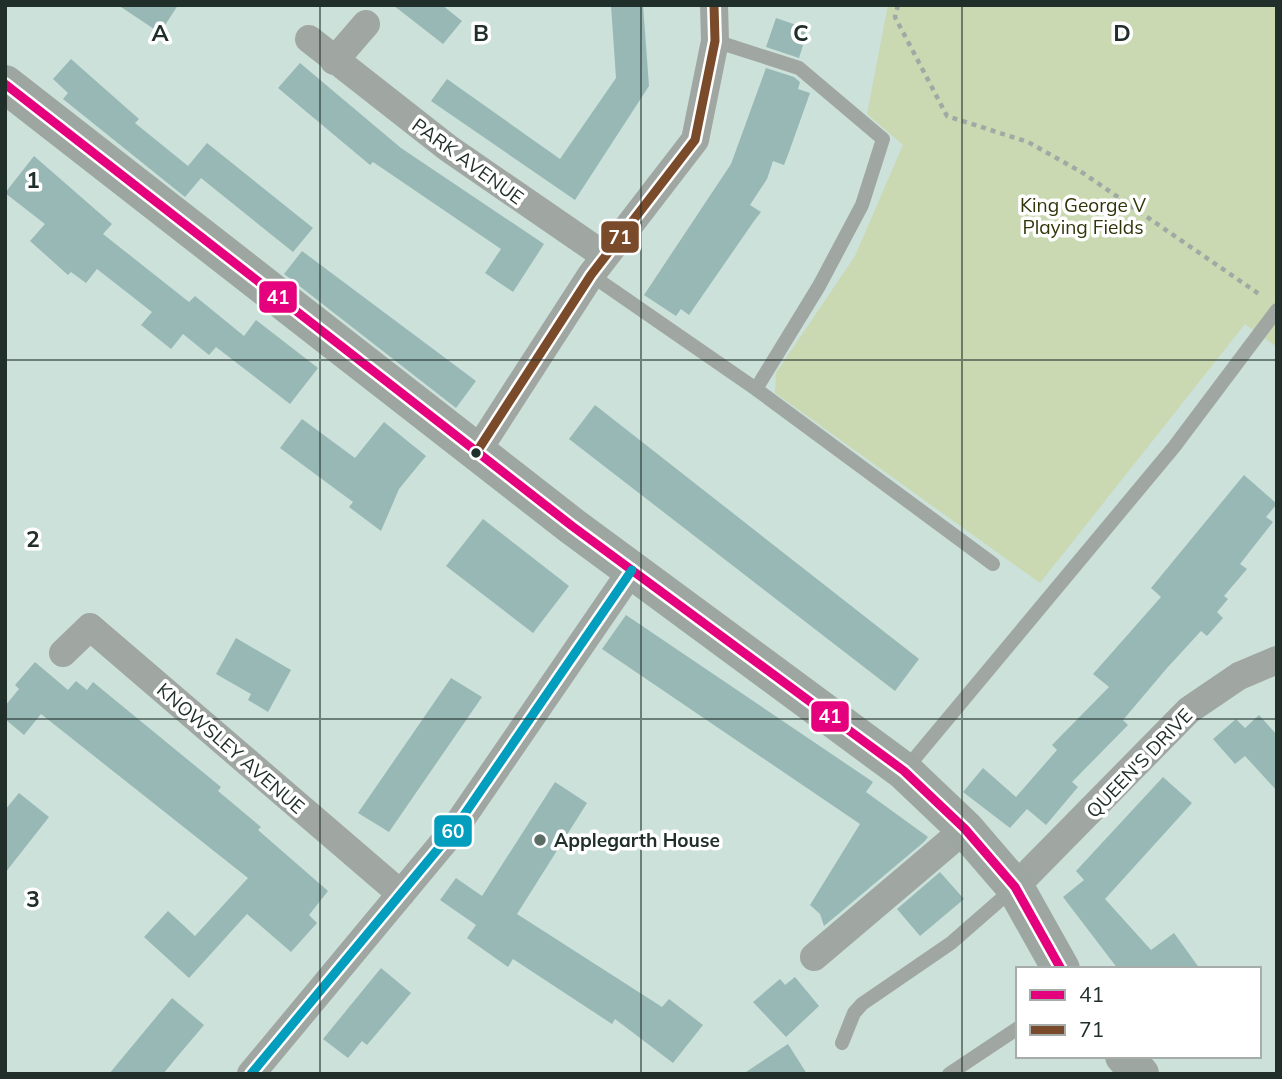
<svg xmlns="http://www.w3.org/2000/svg" width="1282" height="1079" font-family="Mulish,sans-serif">
<style>
.green{fill:#cad9b1}
.building{fill:#98b8b6}
.lines{fill:none;stroke-linecap:round;stroke-linejoin:round}
.path{stroke:#a0aaa4;stroke-width:4.5;stroke-dasharray:5 5;stroke-linecap:butt}
.lane{stroke:#a0a6a2;stroke-width:14}
.street{stroke:#a0a6a2;stroke-width:28}
.secondary{stroke:#9da6a1;stroke-width:38}
.bus-1-casing{stroke:#fff;stroke-width:14}
.bus-2-casing{stroke:#fff;stroke-width:14}
.bus-3-casing{stroke:#fff;stroke-width:14}
.bus-1{stroke:#e5007d;stroke-width:9}
.bus-2{stroke:#7a4b2a;stroke-width:9}
.bus-3{stroke:#039dbe;stroke-width:9}
.grid{fill:none;stroke:#202f2a;stroke-width:2;stroke-opacity:0.55}
.bus-dot{fill:#202f2a;stroke:#fff;stroke-width:2.5}
.poi-dot{fill:#5c6d67;stroke:#fff;stroke-width:2.5}
.labels{text-anchor:middle;stroke-width:7;stroke-linejoin:round;paint-order:stroke}
.street-label{font-size:19px;fill:#202f2a;stroke:#fff}
.park-label{font-size:19px;fill:#313508;stroke:#fff}
.poi-label{font-size:19px;font-weight:bold;fill:#202f2a;stroke:#fff;text-anchor:start}
.grid-label{font-size:23px;text-anchor:middle;font-weight:bold;fill:#202f2a;stroke:#fff;stroke-width:7;stroke-linejoin:round;paint-order:stroke}
.line-badge{stroke:#fff;stroke-width:2.5}
.badge-label{font-size:19px;text-anchor:middle;font-weight:bold;fill:#fff}
</style>
<rect width="100%" height="100%" fill="#cbe1d9"/>
<path class="green" d="M888 5H1277V347L1245 324 1040 583 775 393 776 373 855 256 903 145 867 114Z"/>
<path class="building" d="M118 5H178L160 33Z
M393 5H442L462 21 443 44Z
M611 5H643L649 86 575 200 431 101 447 79 560 159 616 78Z
M776 18 808 29 799 58 766 47Z
M71 59 139 119 135 123 188 166 207 143 313 228 293 252 201 178 185 197 63 99 68 93 53 79Z
M300 63 401 148 544 244 513 292 485 273 501 249 373 162 370 165 278 88Z
M766 68 794 77 800 82 798 89 810 93 789 152 784 165 773 161 767 179 750 205 761 212 754 221 689 315 681 309 676 316 644 295 731 164Z
M34 156 112 224 103 234 189 302 195 296 244 336 256 320 318 368 290 404 216 347 209 355 183 334 171 349 141 325 152 312 97 269 86 283 71 272 68 275 30 241 45 224 5 193Z
M302 251 476 381 456 408 284 274Z
M595 405 919 659 895 691 569 439Z
M302 419 355 458 384 422 426 456 399 489 381 531 349 507 353 502 280 448Z
M1244 475 1277 504 1266 517 1273 522 1240 564 1247 569 1224 596 1228 599 1217 612 1223 618 1207 636 1201 631 1167 668 1123 720 1128 725 1072 782 1078 787 1046 825 1027 809 1010 828 963 792 983 768 1016 797 1057 750 1052 745 1109 687 1093 674 1161 597 1151 588Z
M483 519 569 586 533 633 446 566Z
M626 615 873 782 866 792 928 837 924 842 824 926 820 914 810 905 860 824 602 649Z
M236 638 291 670 268 712 248 700 251 694 216 674Z
M35 662 68 690 76 681 87 690 93 682 221 787 218 791 261 827 258 830 328 891 309 915 317 923 291 952 247 914 189 978 144 937 168 911 195 936 248 878 41 714 24 735 5 719V706L19 689 15 685Z
M451 678 482 697 389 832 358 813Z
M1259 715 1277 735V791L1245 756 1235 764 1213 739 1236 719 1245 728Z
M1163 777 1192 803 1105 899 1151 950 1174 933 1200 969H1118L1063 897 1084 880 1076 871Z
M555 782 587 803 517 914 662 1007 669 999 703 1025 673 1063 615 1019 612 1024 513 959 508 967 467 938 476 925 440 900 456 878 482 896Z
M19 793 49 817 5 873V810Z
M940 872 964 899 920 936 897 909Z
M381 968 411 993 367 1045 362 1041 348 1058 323 1039Z
M795 977 819 1006 786 1037 753 1002 780 979 785 985Z
M172 998 204 1025 177 1057 163 1074H109Z
M788 1044 807 1074H743Z"/>
<g class="lines">
<path class="path" d="M898 5 895 17 947 116 1028 142 1083 173 1262 296"/>
<path class="lane" d="M715 41 799 68 883 139 862 205 819 286 756 389
M591 275 756 389 993 564
M905 770 1174 447 1277 310
M842 1043 854 1013 862 1004 951 943 1014 888
M949 1074 1018 1028"/>
<path class="street" d="M309 39 448 148 605 256
M334 61 366 24
M476 453 591 275 695 140 715 41 714 5
M63 653 90 627 401 894
M1015 887 1189 710 1239 676 1277 660
M814 957 965 829
M251 1074 453 831 632 570"/>
<path class="secondary" d="M5 84 572 526 904 771 965 829 1015 887 1061 969
M1124 1056 1140 1074"/>
<g class="bus-1-casing">
<path id="bus-1" d="M5 84 572 526 904 771 965 829 1015 887 1061 969"/>
</g>
<g class="bus-2-casing">
<path id="bus-2" d="M476 453 591 275 695 140 715 41 714 5"/>
</g>
<g class="bus-3-casing">
<path id="bus-3" d="M251 1074 453 831 632 570"/>
</g>
<use href="#bus-1" class="bus-1"/>
<use href="#bus-2" class="bus-2"/>
<use href="#bus-3" class="bus-3"/>
</g>
<path class="grid" d="M320 5V1074M641 5V1074M962 5V1074M5 360H1277M5 719H1277"/>
<circle class="bus-dot" cx="476" cy="453" r="6"/>
<circle class="poi-dot" cx="540" cy="840" r="7"/>
<g class="labels">
<g class="street-label">
<text transform="translate(468 161) rotate(36)" y="7">PARK AVENUE</text>
<text transform="translate(231 748) rotate(41)" y="7">KNOWSLEY AVENUE</text>
<text transform="translate(1139 763) rotate(-46)" y="7">QUEEN'S DRIVE</text>
</g>
<g class="park-label">
<text x="1083" y="212">King George V<tspan x="1083" dy="22">Playing Fields</tspan></text>
</g>
<g class="poi-label">
<text x="554" y="847">Applegarth House</text>
</g>
</g>
<g class="grid-label">
<text x="160" y="41">A</text>
<text x="481" y="41">B</text>
<text x="801" y="41">C</text>
<text x="1122" y="41">D</text>
<text x="33" y="188">1</text>
<text x="33" y="547">2</text>
<text x="33" y="907">3</text>
</g>
<g class="line-badge">
<rect x="600" y="220" width="40" height="34" rx="7" fill="#7a4b2a"/>
<rect x="258" y="280" width="40" height="34" rx="7" fill="#e5007d"/>
<rect x="810" y="700" width="40" height="33" rx="7" fill="#e5007d"/>
<rect x="433" y="814" width="40" height="34" rx="7" fill="#039dbe"/>
</g>
<g class="badge-label">
<text x="620" y="244">71</text>
<text x="278" y="304">41</text>
<text x="830" y="723">41</text>
<text x="453" y="838">60</text>
</g>
<rect width="1282" height="1079" fill="none" stroke="#202f2a" stroke-width="14"/>
<rect x="1016" y="967" width="245" height="91" fill="#ffffff" stroke="#a6acaa" stroke-width="2"/>
<rect x="1030" y="990" width="35" height="10" fill="#e5007d" stroke="#a6acaa" stroke-width="2"/>
<text x="1079" y="1002" font-size="21" fill="#202f2a">41</text>
<rect x="1030" y="1025" width="35" height="10" fill="#7a4b2a" stroke="#a6acaa" stroke-width="2"/>
<text x="1079" y="1037" font-size="21" fill="#202f2a">71</text>
</svg>
